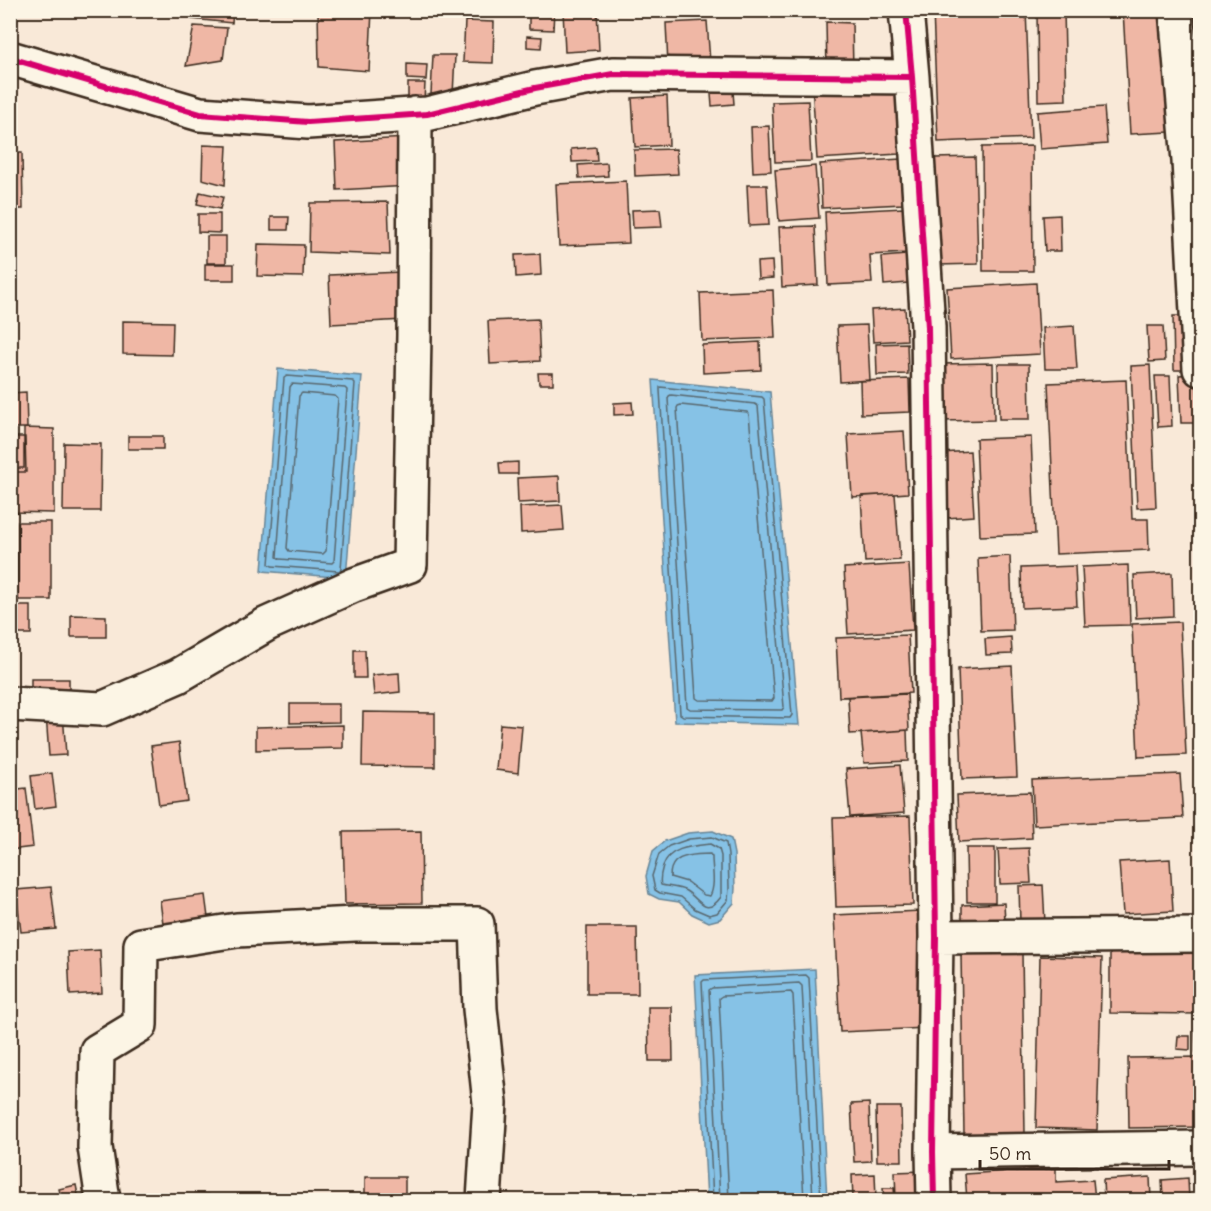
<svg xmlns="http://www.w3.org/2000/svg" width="1211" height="1211" font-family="Delius,sans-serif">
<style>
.water{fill:#86c2e6;stroke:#688596;stroke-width:1.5}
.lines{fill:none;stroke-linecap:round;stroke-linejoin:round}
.shore{stroke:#59676e;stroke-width:1.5}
.building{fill:#efb7a5;stroke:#3b2a1e;stroke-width:1.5}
.minor-casing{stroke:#3b2a1e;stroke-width:38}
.minor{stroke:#fcf5e5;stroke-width:33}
.cycleway-casing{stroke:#fcf5e5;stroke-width:10}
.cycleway{stroke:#d6006c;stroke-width:6}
</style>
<rect width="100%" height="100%" fill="#f9e9d8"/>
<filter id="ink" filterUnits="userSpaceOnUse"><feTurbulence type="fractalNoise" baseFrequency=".0167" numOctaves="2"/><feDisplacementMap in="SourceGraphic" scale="12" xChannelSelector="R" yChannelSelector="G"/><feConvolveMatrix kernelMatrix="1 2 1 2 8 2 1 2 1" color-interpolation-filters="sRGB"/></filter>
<g filter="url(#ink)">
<path class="water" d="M278 369 362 376 346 578 262 571Z
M653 380 770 392 799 725 675 722Z
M713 831 731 839 734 854 735 888 734 903 720 919 709 922 692 914 679 902 659 899 649 894 646 876 653 851 665 841 688 833Z
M815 969 827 1200H707L695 975Z"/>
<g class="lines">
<path class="shore" d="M287 376 353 381 355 383 341 569 339 571 272 566 269 564 284 378Z
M292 384 345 388 347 390 334 561 332 563 280 559 277 557 290 387Z
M660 387 762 397 764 399 792 715 790 718 683 716 680 714 660 390Z
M302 393 335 396 338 399 326 551 323 554 289 551 287 548 299 396Z
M671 395 755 404 758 406 784 707 782 710 690 709 687 707 668 398 669 396Z
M681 405 747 412 749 414 774 698 772 701 699 700 696 698 677 408 678 406Z
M712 837 726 843 728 855 729 888 728 900 717 913 709 915 695 909 681 897 660 893 655 890 652 876 659 854 669 846 689 839Z
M710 844 719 849 721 856V897C705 918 701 900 686 891 679 887 669 887 661 885 659 878 661 873 663 866 669 847 693 846 710 844Z
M710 854 712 857C712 869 716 885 710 896L704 895 687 882 670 877C670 872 671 866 675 862 682 855 700 854 710 854Z
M713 1200 702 982 704 980 806 975 809 978 821 1200
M720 1200 709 990 712 988 799 983 802 986 813 1200
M729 1200 719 998 722 996 791 992 793 995 804 1200"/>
</g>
<path class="building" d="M192 10H233L232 23 192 19Z
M318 10H372L369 71 319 67Z
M445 10H487V16L444 14Z
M529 10H554L553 30 529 29Z
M563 10H597L599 50 565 52Z
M826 10H839V14H826Z
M840 10H867V11L840 15Z
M933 10H1026L1031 138 938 142Z
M1037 10H1064L1066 100 1038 101Z
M1123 10H1163L1170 132 1130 134Z
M465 21 494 22 493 63 463 62Z
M707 21 710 62 668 65 666 23Z
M826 22 852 23 853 70 827 71Z
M194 26 227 28 223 60 186 66Z
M527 36 542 37 541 48 527 47Z
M433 55H455L453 95 431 94Z
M407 64 427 65 426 80 407 79Z
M732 80 734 104 712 106 710 82Z
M408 83H425L424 101 408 100Z
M812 84 896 86 899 154 817 159Z
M667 96 669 145 635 147 632 98Z
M808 101 811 161 775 162 772 102Z
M1104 107 1107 144 1040 149 1037 112Z
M769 126 771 171 753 172 751 127Z
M407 138 410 186 337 190 335 142Z
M203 145 227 146 225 185 202 179Z
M1032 146 1033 271H983L982 147Z
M596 147 597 161 572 162 571 149Z
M676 149 678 174 635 176 634 150Z
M10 153H22L23 209H10Z
M975 157 978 264 938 265 935 158Z
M901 159 903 204 822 208 820 164Z
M607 163 608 176 579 178 578 165Z
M815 166 819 218 779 221 775 170Z
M626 181 629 243 559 246 556 184Z
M747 185H767L769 225 749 226Z
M200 192 223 197 220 209 197 204Z
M388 202 390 255 309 252 310 203Z
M904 208 906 253 870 255 872 283 828 285 825 212Z
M660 209 662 227 633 228 632 210Z
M198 214H220V233L198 232Z
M1060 215 1061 251H1045L1043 216Z
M271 217H289L288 230H271Z
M815 226 818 285 782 287 779 227Z
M207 236H226V263H207Z
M258 244 304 245 303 277 257 276Z
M540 254 541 275 516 277 515 255Z
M906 255 908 283 884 285 882 257Z
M772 261 773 278 758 279 757 262Z
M205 264H234V280H205Z
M402 272 404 320 331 324 329 275Z
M1036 283 1040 354 951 359 947 288Z
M773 290 775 338 702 341 700 293Z
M905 308 907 340 873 342 871 310Z
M1173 316H1192L1193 370H1174Z
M538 319 540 361 490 364 488 321Z
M123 321 173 322 172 355 123 354Z
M867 325 870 380 840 382 837 326Z
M1074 326 1077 369H1045L1043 328Z
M1147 326H1163L1165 361 1149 362Z
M760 342 761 370 703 373 702 345Z
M907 343 908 374 877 375 876 344Z
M993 363 994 420 940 421 939 364Z
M998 364H1029L1030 419H999Z
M1150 365 1156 507 1137 508 1131 366Z
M538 373H553V384H539Z
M1196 374 1199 423H1181L1179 375Z
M1155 376H1170L1172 426 1158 427Z
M909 379 910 412 861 414 860 381Z
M1126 380 1132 519H1148L1149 550 1056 554 1048 383Z
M26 392 27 428H10V393Z
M632 402 633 414 614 415V403Z
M24 428 54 429V513L10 512V468H24Z
M904 431 908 493 852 497 848 434Z
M128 436H163V449H128Z
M10 437H25L26 472H10Z
M1031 437 1035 534 980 536 976 439Z
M64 443 101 444 100 511H63Z
M970 451 974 516 946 518 942 453Z
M518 462V474H500L499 463Z
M559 476 560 501 518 503 517 478Z
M895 494 900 560 865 562 861 496Z
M562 505 564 530 521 533 520 507Z
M18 522H51V600H18Z
M1010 556 1013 630 981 631 978 558Z
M909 564 913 630 848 634 844 568Z
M1128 565 1130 625 1085 626 1082 567Z
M1075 566 1077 606 1022 608 1021 568Z
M1172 573 1173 616 1136 618 1134 575Z
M10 606H31V634H10Z
M71 615 106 616V637H71Z
M1180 622 1186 755 1138 757 1132 624Z
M908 635 911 693 839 697 836 638Z
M1011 637 1012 654 986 655 985 639Z
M354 650H365L366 678H354Z
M1012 666 1017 777 962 779 958 669Z
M399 673 400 692 374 695 372 675Z
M31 679H69V700H31Z
M907 694 909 730 850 734 848 697Z
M290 704H339V722L290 723Z
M363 712 435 713V767L362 766Z
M63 713 66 755 49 756 46 714Z
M500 724 522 726 518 773 496 770Z
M343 725V748L256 750V727Z
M907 730 908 761 864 763 861 733Z
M179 742 187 801 159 805 151 746Z
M900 765 904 813 850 817 846 769Z
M52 773 56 806 35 809 31 776Z
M1180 774 1183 818 1034 825 1032 780Z
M26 788 33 847 10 850V790Z
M1030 792 1032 838 959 842 957 795Z
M910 816 913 905 836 907 833 818Z
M421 831 422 903 345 904 343 832Z
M966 848H995V902H967Z
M1029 848 1031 883 1000 884 998 849Z
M1170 859 1173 911 1123 914 1119 862Z
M1043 885 1045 923 1020 924 1019 886Z
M51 887 56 929 21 932 16 890Z
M205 895 209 925 164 931 160 901Z
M1004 903 1005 922 962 924V905Z
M921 911 927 1028 840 1032 834 915Z
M587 927H637L638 994H587Z
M100 950 102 993 70 995 68 952Z
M1110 950 1200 951V1014L1110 1013Z
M961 954H1022L1025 1133 964 1134Z
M1040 956 1102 958 1097 1130 1036 1128Z
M648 1007H672L673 1061H649Z
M1195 1018H1200V1052H1196Z
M1178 1036H1190V1050L1177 1049Z
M1200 1057V1127L1129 1128 1128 1058Z
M869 1103 871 1161 854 1162 851 1104Z
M876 1107H901L902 1161H877Z
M1056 1168V1182L1093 1180 1095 1200H967L965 1174Z
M923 1171 924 1200H896L895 1172Z
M875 1174 876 1200H853L852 1175Z
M365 1177H405V1200H365Z
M1150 1177 1151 1200H1104L1103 1180Z
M1188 1178 1189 1200H1163L1162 1180Z
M76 1185 79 1200H62L59 1189Z
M883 1188H894L895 1200H884Z
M186 1195H209V1200H186Z"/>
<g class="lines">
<g class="minor-casing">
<path id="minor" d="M906 10 912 77 928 327 936 937 933 1152 934 1200
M1176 10 1189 161 1200 369
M10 58 200 114 308 122 427 114 535 88 613 74 912 77
M10 704 102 709 178 676 267 624 354 585 410 565 414 335 415 114
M936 937 1200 935
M933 1152 1200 1148
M103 1200 95 1147 97 1051 140 1025 141 945 237 930 355 924H477L480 1009 490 1103 484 1200"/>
</g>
<use href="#minor" class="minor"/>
<g class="cycleway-casing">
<path id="cycleway" d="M906 10 912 77 928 327 936 937 933 1152 934 1200
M10 58 200 114 308 122 427 114 535 88 613 74 912 77"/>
</g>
<use href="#cycleway" class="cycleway"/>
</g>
</g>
<rect width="1211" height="1211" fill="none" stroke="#fcf5e5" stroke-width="36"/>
<rect x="18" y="18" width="1175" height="1175" fill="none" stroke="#3b2a1e" stroke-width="2" filter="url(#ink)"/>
<path d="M980 1160v9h189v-9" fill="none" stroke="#3b2a1e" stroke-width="3"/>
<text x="989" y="1160" font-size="18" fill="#3b2a1e" stroke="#fcf5e5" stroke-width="4.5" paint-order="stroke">50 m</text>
</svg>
